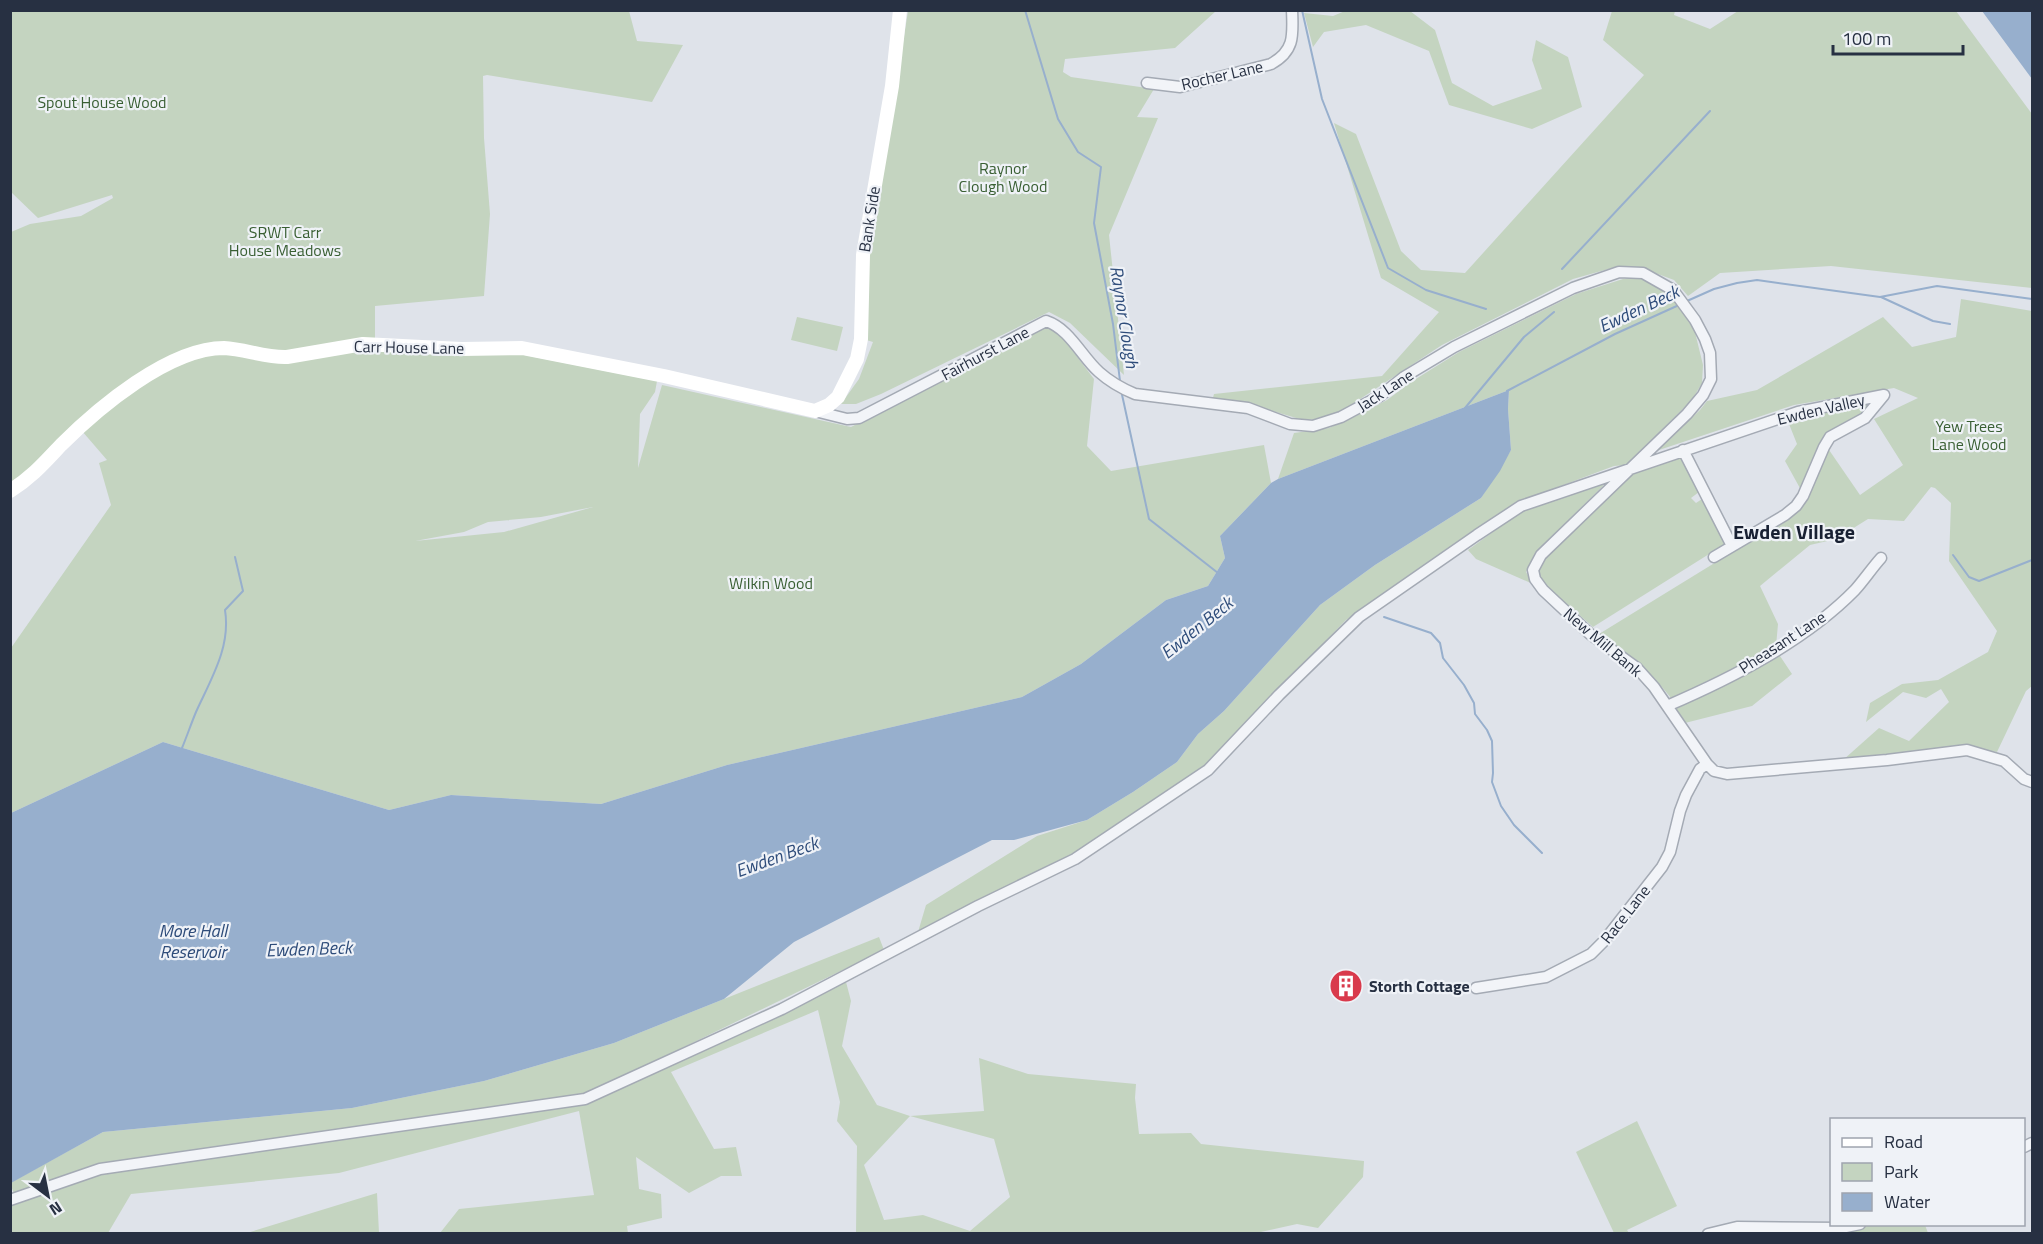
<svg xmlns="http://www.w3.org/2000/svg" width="2043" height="1244" font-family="'Titillium Web',sans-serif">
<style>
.green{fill:#c4d4c0;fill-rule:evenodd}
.water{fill:#97afcd}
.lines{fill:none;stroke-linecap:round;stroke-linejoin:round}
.stream{stroke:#97afcd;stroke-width:2}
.street-casing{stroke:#a4aab4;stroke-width:13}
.street{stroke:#f2f4f8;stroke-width:10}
.secondary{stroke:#fff;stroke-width:14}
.labels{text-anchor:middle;stroke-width:4.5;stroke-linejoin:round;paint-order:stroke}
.street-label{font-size:16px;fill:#273042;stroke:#eff2f7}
.park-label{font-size:16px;fill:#395f33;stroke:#eff2f7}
.poi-label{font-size:16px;font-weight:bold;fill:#273042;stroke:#eff2f7;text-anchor:start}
.water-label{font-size:18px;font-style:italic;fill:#2e4c7a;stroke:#eff2f7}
.quarter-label{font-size:20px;font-weight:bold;fill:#192133;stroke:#eff2f7}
</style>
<rect width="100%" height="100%" fill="#dfe3ea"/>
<path class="green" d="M11 11H629L637 41 683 45 652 102 487 75 483 76 484 138 490 214 484 296 375 306V341L304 351 174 355 11 487V232L30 224 81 216 113 198 112 195 38 218 11 192Z
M908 11H1216L1175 48 1065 59 1063 72 1071 77 1154 89 1137 117 1158 118 1109 235 1124 375 1070 323 1049 312 881 394 856 404H841L859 379 873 342 863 339 868 251 892 113Z
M1345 11H1410L1435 30 1452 83 1493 106 1542 89 1532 60 1536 40 1568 57 1582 107 1532 129 1449 105 1429 51 1366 25 1324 32 1313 47 1304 13 1333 16Z
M1612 11H1675L1674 15 1710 29 1738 11H1956L2032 114V288L1831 266 1720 273 1688 296 1674 280 1647 270 1619 266 1573 279 1442 345 1345 409 1324 419 1303 420 1246 403 1212 401 1214 394 1382 376 1439 312 1381 278 1334 123 1356 134 1401 251 1421 270 1465 273 1644 75 1603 40Z
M1638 277 1663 290 1675 301 1693 324 1703 365 1702 383 1692 400 1626 465 1614 466 1521 501 1496 517 1346 620 1204 766 1071 856 918 932 926 905 1037 836 1087 820 1133 792 1177 762 1198 734 1224 711 1320 605 1375 565 1481 498 1511 450 1508 409 1509 390 1278 479 1294 433 1329 428 1360 414 1387 400 1411 382 1459 352 1576 294 1623 279Z
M1961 299 2032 311V686L2026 691 1997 752 1968 747 1843 760 1879 728 1909 741 1949 702 1941 689 1926 698 1903 692 1866 722 1870 703 1902 684 1938 680 1988 652 1997 631 1949 561 1951 503 1935 488 1931 487 1904 521 1868 519 1836 539 1810 545 1760 586 1778 624 1776 646 1713 680 1671 698C1651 672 1625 653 1599 634L1786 519 1827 447 1860 495 1903 465 1874 419 1918 398 1894 388 1794 405 1656 451 1700 410 1707 401 1757 390 1883 317 1912 347 1956 337Z
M797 317 843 327 837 351 791 340Z
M1044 328 1056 329 1094 379 1087 446 1111 471 1264 445 1271 483 1220 536 1225 558 1208 586 1166 600 1081 664 1022 697 727 765 601 804 451 795 389 810 163 742 11 813V648L111 505 99 463 107 460 82 431 150 377 205 353 261 356 368 346 509 352 657 381 655 392 640 414 638 468 662 385 851 427ZM593 507 504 532 415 541 464 532 488 522 541 517Z
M1877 399 1863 416 1829 436 1801 490 1785 461 1797 444 1787 419Z
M1681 455 1699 492 1691 498 1696 503 1702 499 1725 544 1593 627 1546 586 1540 577 1539 570 1544 560 1632 473Z
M1608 481 1536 552 1526 572 1533 584 1476 559 1468 550 1523 510Z
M1778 653 1792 674 1752 706 1685 723 1674 706Z
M879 937 884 950 585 1095 586 1103 846 982 851 1001 842 1046 877 1105 910 1116 984 1111 979 1058 1028 1074 1136 1084 1135 1098 1139 1134 1191 1133 1201 1144 1364 1161 1363 1177 1318 1228 1297 1224 1252 1234 856 1233 857 1146 837 1121 840 1102 818 1010 671 1072 714 1149 736 1147 742 1176H721L689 1193 636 1157 639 1189 661 1194 662 1218 627 1226 628 1233H440L459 1209 594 1195 579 1111 339 1173 131 1194 108 1233H11V1205L17 1202 10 1183 103 1132 352 1108 484 1081 614 1043ZM910 1116 994 1139 1010 1197 970 1231 923 1215 884 1220 864 1165Z
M1637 1121 1677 1206 1627 1230 1629 1233H1614L1576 1152Z
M377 1193 379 1233H247Z
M1872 1224 1925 1225 1928 1233 1815 1234 1850 1232Z"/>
<path class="water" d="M1982 11H2032V79Z
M1509 390 1508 409 1511 450 1500 471 1481 498 1375 565 1320 605 1224 711 1198 734 1177 762 1133 792 1087 820 1014 840H992L794 942 724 999 614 1043 484 1081 352 1108 103 1132 11 1183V813L163 742 389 810 451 795 601 804 727 765 1022 697 1081 664 1166 600 1208 586 1225 558 1220 536 1271 483 1278 479Z"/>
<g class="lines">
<path class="stream" d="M1025 10 1058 119 1078 152 1101 167 1094 223 1113 324 1120 381
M1302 10 1322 99 1388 268 1426 290 1486 309
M1562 269 1710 111
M1881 297 1933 321 1950 324
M1687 301 1714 289 1737 283 1757 280 1880 297 1937 286 2032 299
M1121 390 1149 519 1218 573
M1507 391 1615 334 1679 305
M1465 408 1524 337 1554 312
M1953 555 1969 577 1979 581 2032 560
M1384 617 1431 633 1440 643 1443 658 1464 685 1474 703 1475 714 1487 730 1492 741 1493 773 1492 782 1501 806 1514 825 1542 853
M182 748C187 736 191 724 196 712 211 679 231 647 225 610L243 591 235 557"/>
<g class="street-casing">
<path id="street" d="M1147 83 1180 87 1271 64C1295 51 1293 35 1292 10
M815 411 847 419 859 418 1046 321C1070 329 1081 356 1099 372 1109 381 1123 389 1135 394L1248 408 1290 424 1313 426 1341 417 1380 396 1404 377 1454 347 1573 288 1619 272 1643 273 1673 290 1695 320 1705 339 1710 353 1711 379 1703 395 1687 414 1541 555 1533 570 1535 579 1543 590 1590 634 1637 668 1654 687 1707 764 1714 771 1727 774 1887 760 1967 750 2004 761 2024 779 2032 782
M1683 450 1732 546
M1667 706C1732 678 1805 641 1855 590 1864 580 1872 568 1881 558
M1476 988 1546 977 1591 954 1604 941 1662 867 1670 852 1680 811 1686 795 1700 769 1707 764
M2024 1147 2032 1143
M10 1200 100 1169 585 1099 782 1009 978 906 1075 859 1208 770 1279 695 1359 617 1477 535 1521 506 1798 412 1884 395 1865 418 1830 437 1824 447 1803 496 1796 506 1785 515 1714 557
M1708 1234 1737 1227 1841 1228 1860 1224"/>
</g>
<use href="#street" class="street"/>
<path class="secondary" d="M10 491C32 477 44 463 61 445 98 408 169 348 224 348 245 349 266 358 287 357L363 344 461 349 522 348 664 376 815 411 829 405 838 397 857 359 861 339 863 255 892 86 900 10"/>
</g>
<defs>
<g id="building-disc" transform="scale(1.725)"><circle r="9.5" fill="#d93a4c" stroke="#eff2f7"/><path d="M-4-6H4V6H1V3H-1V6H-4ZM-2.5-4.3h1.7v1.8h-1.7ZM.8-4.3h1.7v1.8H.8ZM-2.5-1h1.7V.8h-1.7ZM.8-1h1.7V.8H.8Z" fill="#fff"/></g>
</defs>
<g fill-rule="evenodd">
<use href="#building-disc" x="1346" y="986"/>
</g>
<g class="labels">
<g class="street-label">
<text transform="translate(1222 75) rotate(-13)" y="6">Rocher Lane</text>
<text transform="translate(869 219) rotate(-81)" y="6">Bank Side</text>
<text transform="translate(409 347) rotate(1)" y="6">Carr House Lane</text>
<text transform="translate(985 353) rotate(-28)" y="6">Fairhurst Lane</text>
<text transform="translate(1385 390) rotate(-33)" y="6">Jack Lane</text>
<text transform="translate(1821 409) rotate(-13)" y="6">Ewden Valley</text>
<text transform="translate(1603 642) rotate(40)" y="6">New Mill Bank</text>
<text transform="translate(1782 642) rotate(-33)" y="6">Pheasant Lane</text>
<text transform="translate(1625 914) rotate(-52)" y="6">Race Lane</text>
</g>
<g class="park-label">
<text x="102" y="108">Spout House Wood</text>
<text x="1003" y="174">Raynor<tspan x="1003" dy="18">Clough Wood</tspan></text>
<text x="285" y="238">SRWT Carr<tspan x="285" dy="18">House Meadows</tspan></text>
<text x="1969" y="432">Yew Trees<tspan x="1969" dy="18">Lane Wood</tspan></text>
<text x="771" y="589">Wilkin Wood</text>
</g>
<g class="poi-label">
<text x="1369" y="992">Storth Cottage</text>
</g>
<g class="water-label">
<text transform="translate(1639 309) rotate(-25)" y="6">Ewden Beck</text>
<text transform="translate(1124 317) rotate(81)" y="6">Raynor Clough</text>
<text transform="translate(1197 628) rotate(-39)" y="6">Ewden Beck</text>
<text transform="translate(777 857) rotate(-20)" y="6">Ewden Beck</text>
<text x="193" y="937">More Hall<tspan x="193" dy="21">Reservoir</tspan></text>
<text transform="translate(309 949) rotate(-2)" y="6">Ewden Beck</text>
</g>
<g class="quarter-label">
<text x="1794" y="539">Ewden Village</text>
</g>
</g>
<rect width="2043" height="1244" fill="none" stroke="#273042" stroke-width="24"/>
<rect x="1830" y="1118" width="195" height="108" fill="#eff2f7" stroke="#9fa4af" stroke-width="1.5"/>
<rect x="1842" y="1138" width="30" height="9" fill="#ffffff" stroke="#9fa4af" stroke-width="1.5"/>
<text x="1884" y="1148" font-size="18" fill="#273042">Road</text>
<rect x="1842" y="1163" width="30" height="18" fill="#c4d4c0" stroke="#9fa4af" stroke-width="1.5"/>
<text x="1884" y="1178" font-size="18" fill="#273042">Park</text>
<rect x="1842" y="1193" width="30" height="18" fill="#97afcd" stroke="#9fa4af" stroke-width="1.5"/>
<text x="1884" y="1208" font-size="18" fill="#273042">Water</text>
<g transform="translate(48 1196) rotate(148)" stroke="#eff2f7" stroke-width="4.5" paint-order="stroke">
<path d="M0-4.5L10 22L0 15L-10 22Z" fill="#273042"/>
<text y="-9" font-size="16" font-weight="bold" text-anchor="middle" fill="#273042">N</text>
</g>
<path d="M1833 45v9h130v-9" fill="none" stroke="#273042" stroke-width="3"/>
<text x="1842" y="45" font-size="18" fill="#273042" stroke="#eff2f7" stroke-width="4.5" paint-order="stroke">100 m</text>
</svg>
